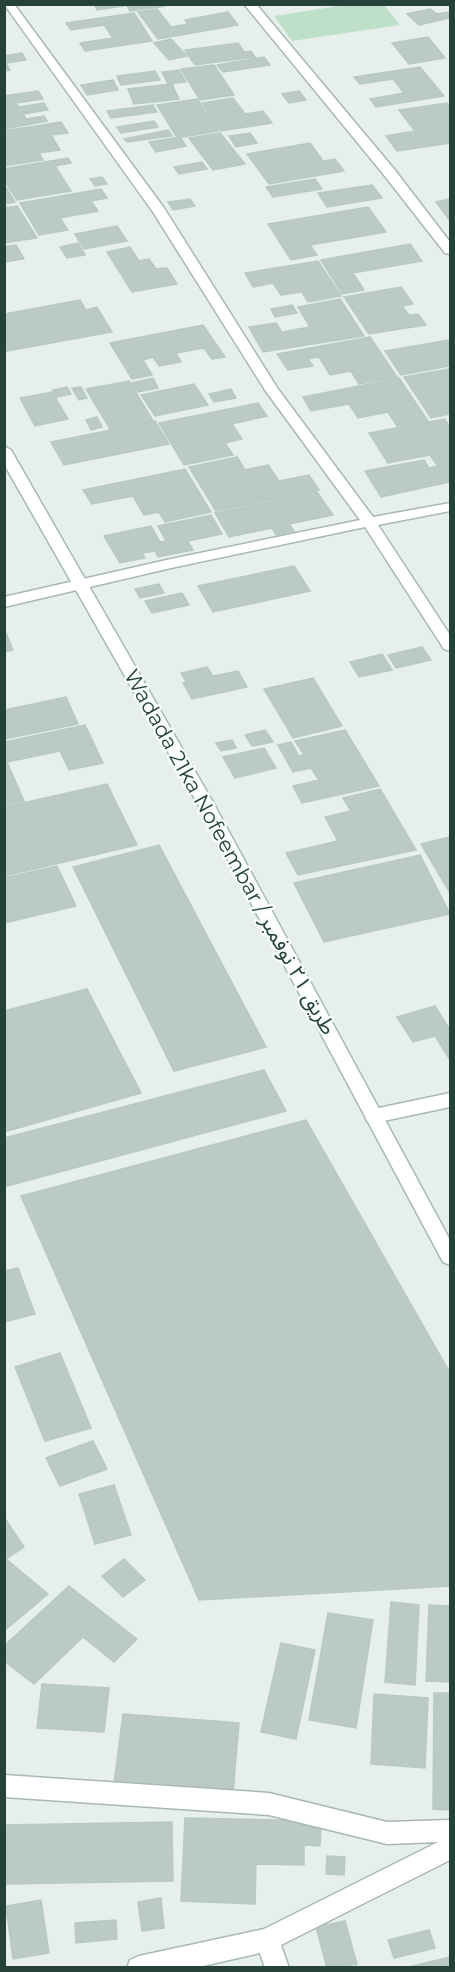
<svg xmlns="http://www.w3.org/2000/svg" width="455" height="1972" font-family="Montserrat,'Noto Sans Arabic',sans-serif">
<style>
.green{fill:#bfe0c8}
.building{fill:#bbcac4;stroke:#b8c9c2;stroke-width:1.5}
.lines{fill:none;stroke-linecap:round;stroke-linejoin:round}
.street-casing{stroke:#a8b8b2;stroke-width:3}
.secondary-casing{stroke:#a4bbb3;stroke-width:3}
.street{fill:#fff;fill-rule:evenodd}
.secondary{fill:#fff;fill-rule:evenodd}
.labels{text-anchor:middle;stroke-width:5;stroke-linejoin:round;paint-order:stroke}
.street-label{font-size:21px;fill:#24423a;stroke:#f7fbf9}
</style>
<rect width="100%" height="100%" fill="#e6efeb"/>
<path class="green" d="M352 4 384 5 400 25 292 41 274 16Z"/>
<path class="building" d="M94 4H123L124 6 97 10Z
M126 4H165V6L130 11Z
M157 9 171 27 188 24 185 20 228 12 238 25 158 39 138 12Z
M430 9 437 14 450 12V18L419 25 407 14Z
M134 13 152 41 85 51 80 43 113 38 104 25 71 30 66 23Z
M428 37 445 58 409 64 392 43Z
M171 39 187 56 169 60 154 43Z
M238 43 244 52 251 51 255 57 195 65 185 50Z
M22 53 26 60 6 63 10 70 4 71V56Z
M264 57 270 65 223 72 217 65Z
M214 65 234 95 200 100 181 69Z
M420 67 444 96 376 107 370 99 404 93 393 79 360 84 354 77Z
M179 70 186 82 168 84 162 72Z
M155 71 160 80 121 85 117 76Z
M113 80 118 90 87 95 81 85Z
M172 84 179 99 134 104 128 89Z
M38 91 43 99 16 103 19 107 44 103 48 110 23 114 26 119 44 116 47 121 4 129V96Z
M299 91 306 100 289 103 282 94Z
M233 98 245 114 263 111 272 123 220 131 202 103Z
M197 99 218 131 177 138 157 105Z
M447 103 450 107V143L397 151 386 136 415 131 399 110Z
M153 105 157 112 111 118 107 111Z
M154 121 158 127 121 133 117 127Z
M61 122 68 133 51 135 60 150 39 153 43 160 4 166V131Z
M168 130 172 136 127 142 124 139Z
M220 133 245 164 213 170 189 138Z
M250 133 257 143 236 147 229 136Z
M180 137 186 146 156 152 149 142Z
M310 143 323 161 335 159 344 171 269 184 247 154Z
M68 158 71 163 55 166 71 191 17 200 4 180V169Z
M202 162 207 169 179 174 174 167Z
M102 177 107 184 95 186 90 179Z
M315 179 322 189 273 197 266 187Z
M4 184 15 202 4 204Z
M372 185 382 198 327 207 318 193Z
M101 189 107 198 91 201 98 211 60 218 68 230 39 235 20 203Z
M190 199 195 206 173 210 168 202Z
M450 199V221L436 202Z
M17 206 37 238 4 243V208Z
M368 207 386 232 310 245 317 255 291 260 268 224Z
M117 226 127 241 84 249 75 234Z
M78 243 85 255 67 258 60 247Z
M410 244 422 261 353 273 364 290 342 294 321 260Z
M16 245 24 259 4 262V247Z
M130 247 139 261 149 259 156 269 167 268 177 284 132 292 107 252Z
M318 261 341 296 308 302 302 292 281 295 273 283 253 287 245 273Z
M401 287 413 304 402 306 409 315 418 314 426 325 369 334 344 297Z
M340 299 364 336 263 352 249 327 276 323 282 332 310 327 298 307Z
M80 300 86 310 97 307 112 332 7 351 4 347V314Z
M292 305 297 313 275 317 271 309Z
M203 325 225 357 212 359 204 348 176 353 181 362 159 366 153 357 143 360 152 375 132 379 110 343Z
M370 337 397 377 359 384 351 371 330 375 319 357 308 359 313 366 288 370 277 354Z
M450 340V366L401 375 385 351Z
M450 369V414L431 418 404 377Z
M153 378 158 388 138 392 132 383Z
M399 378 428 421 397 426 388 412 358 418 349 404 311 411 303 397Z
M129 381 153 421 110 429 86 389Z
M194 384 208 405 155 416 141 395Z
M67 387 71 394 57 397 53 390Z
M81 387 87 398 79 400 72 388Z
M231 389 236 398 214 402 209 394Z
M52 392 68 419 35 426 20 398Z
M258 403 267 416 232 424 242 439 225 443 233 455 184 465 159 423Z
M97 417 102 427 91 430 86 420Z
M445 419 450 428V463L437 465 430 455 388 463 369 433Z
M155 421 169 444 64 465 51 442Z
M237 457 245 470 268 465 279 481 309 475 319 490 216 511 189 467Z
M424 460 429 468 450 464V482L381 497 365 471Z
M185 469 211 512 165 522 159 512 144 515 133 496 92 504 83 490Z
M317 492 333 515 289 524 294 531 276 535 272 528 229 537 215 513Z
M211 515 222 534 188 541 193 550 158 557 155 551 142 553 145 558 120 563 104 536 151 526 160 542 166 541 158 526Z
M294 566 310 591 213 612 198 586Z
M159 584 164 593 140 598 135 589Z
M182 593 189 605 152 613 145 601Z
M6 633 13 650 4 652V634Z
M422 647 431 660 396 668 388 655Z
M382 654 392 670 359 677 350 662Z
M207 667 213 676 238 671 247 687 192 699 183 683 186 682 181 673Z
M313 678 342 726 293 738 264 689Z
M66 697 78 724 4 739V710Z
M85 725 103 763 69 770 60 751 7 762 24 801 4 805V742Z
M265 730 273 742 252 746 245 735Z
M345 730 379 786 302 803 293 786 319 780 311 768 293 772 278 745 291 742 299 756 304 755 295 741Z
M232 740 236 748 221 751 216 743Z
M264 748 276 768 235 778 223 757Z
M107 784 137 845 4 876V807Z
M380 789 416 850 298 875 286 853 338 841 325 817 351 811 343 798Z
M450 837V893L421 844Z
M159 845 266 1047 174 1071 73 867Z
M420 855 450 914 324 942 294 883Z
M57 866 76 906 4 923V878Z
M87 989 141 1093 4 1132V1011Z
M435 1006 450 1030V1060L435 1036 413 1042 397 1017Z
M264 1070 286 1111 7 1186 4 1180V1138Z
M306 1120 450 1373V1586L199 1600 21 1196Z
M18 1268 35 1314 4 1322V1271Z
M60 1353 91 1428 45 1441 15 1367Z
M93 1441 107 1469 60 1486 46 1458Z
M114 1485 131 1535 95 1544 79 1494Z
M4 1517 24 1547 6 1559 48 1594 4 1631Z
M124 1559 145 1580 123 1597 102 1576Z
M69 1586 137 1639 114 1662 83 1637 34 1684 4 1661V1646Z
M391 1602 419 1605 415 1685 385 1682Z
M429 1605 450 1606V1682L426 1681Z
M328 1613 373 1620 356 1728 309 1720Z
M281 1643 315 1650 296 1739 261 1732Z
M42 1684 109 1688 104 1732 37 1728Z
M434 1693H450V1810L433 1809Z
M374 1694 428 1698 425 1768 371 1764Z
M123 1714 239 1723 233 1793 114 1784Z
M185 1818 321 1821 320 1846 304 1845V1865L256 1864 255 1904 181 1901Z
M172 1822 173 1881 4 1884V1825Z
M327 1856 345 1857 344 1875 326 1874Z
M161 1898 164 1928 142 1931 138 1902Z
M41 1900 49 1953 13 1959 6 1906Z
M116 1920 117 1939 76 1943 75 1923Z
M345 1921 357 1964 327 1968 316 1927Z
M429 1930 435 1948 394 1958 388 1940Z
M450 1957V1968H405Z"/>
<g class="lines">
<g class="street-casing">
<path id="street" d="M4 4H14L164 208 278 389 373 517 450 503V511L378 525 450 635V651L444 649 365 527 171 568 4 607V597L171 559 360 520 265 390 153 212Z
M244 4H256L394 169 450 242V254L445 253 384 175Z
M450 1093V1107L374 1123 367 1121 365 1116 367 1111 374 1109Z
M4 1775 269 1793 387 1822 450 1820V1860L281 1945 289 1968H265L260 1953 194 1968H127L130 1960 139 1956 264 1929 438 1842 387 1844 269 1815 4 1797Z"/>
</g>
<g class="secondary-casing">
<path id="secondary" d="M4 446 11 450 215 806 450 1240V1265L443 1262 199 806 4 464Z"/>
</g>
<use href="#street" class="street"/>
<use href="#secondary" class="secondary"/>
</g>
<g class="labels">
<g class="street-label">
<text transform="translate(230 852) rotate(61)" y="7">Wadada 21ka Nofeembar / طريق ٢١ نوفمبر</text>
</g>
</g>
<rect width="455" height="1972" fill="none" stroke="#24423a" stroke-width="12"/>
</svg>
